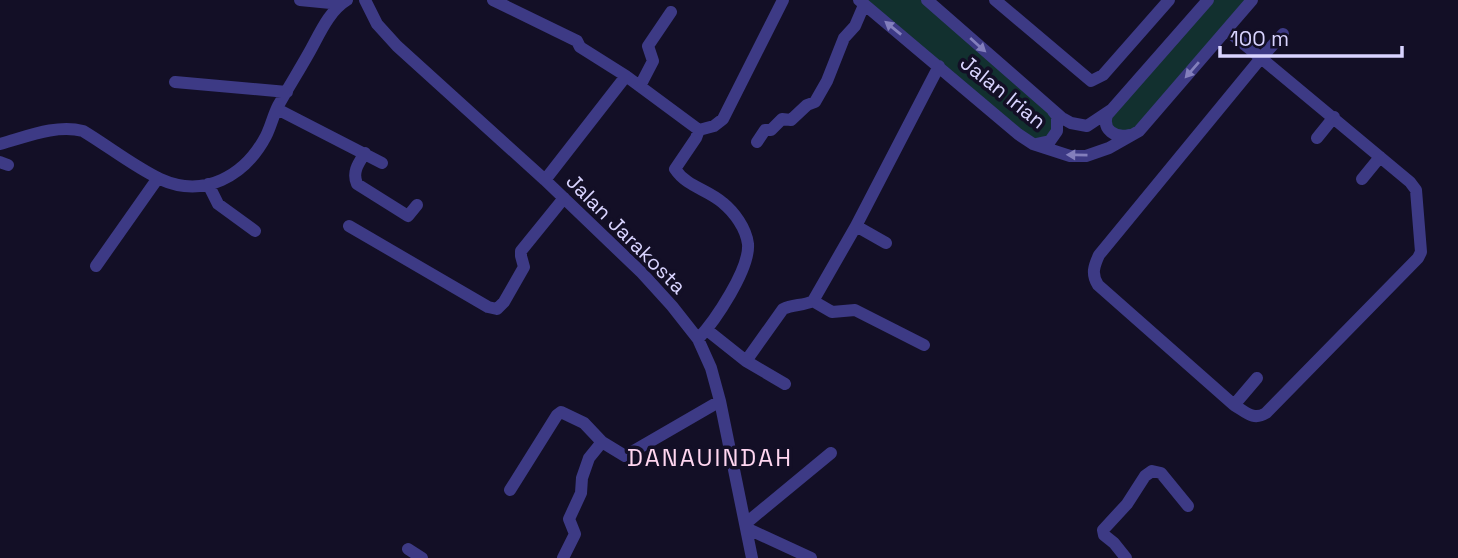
<svg xmlns="http://www.w3.org/2000/svg" width="1458" height="558" font-family="'Space Grotesk',sans-serif">
<style>
.green{fill:#12302f}
.lines{fill:none;stroke-linecap:round;stroke-linejoin:round}
.minor{stroke:#3d3a85;stroke-width:12}
.oneway{fill:#837fbc}
.labels{text-anchor:middle;stroke-width:7;stroke-linejoin:round;paint-order:stroke}
.street-label{font-size:21px;fill:#d9d4ff;stroke:#130f26}
.quarter-label{font-size:24px;letter-spacing:2px;fill:#ffd6f0;stroke:#130f26}
</style>
<rect width="100%" height="100%" fill="#130f26"/>
<path class="green" d="M859 0H927L1053 111 1057 131 1033 144Z
M1208 0H1252L1139 131 1117 136 1107 115Z"/>
<g class="lines">
<path class="minor" d="M300 0 341 4
M365 0 377 24 397 46 545 180 642 273 672 306 698 339 711 368 720 401 752 558
M493 0 577 41 580 47 626 76 699 130 696 138 675 169C687 187 707 189 723 203 734 212 746 228 748 244 750 269 715 321 698 339
M859 0 1018 134 1033 144 1070 156H1086L1109 148 1139 131 1252 0
M927 0 1062 118 1071 123 1087 126 1111 110
M995 0 1091 81 1103 75 1169 0
M1227 30 1261 58 1099 255C1094 266 1091 274 1098 285L1234 405C1246 412 1253 421 1266 413L1418 258 1421 252 1416 190 1410 182 1261 58 1283 34
M175 82 287 92
M640 86 653 61 648 46 671 12
M277 109 382 163
M699 130 714 126 723 119 783 0
M1129 135C1115 138 1102 130 1107 115L1208 0
M1317 138 1334 117
M757 142 765 130H771L782 119 791 120 807 105 815 102 827 81 844 38 855 26 864 5
M0 144C26 137 56 124 83 131 108 146 133 166 160 179 204 199 245 176 266 136 271 126 273 116 278 106 288 88 300 69 310 51 320 33 329 11 347 0
M1036 144 1050 141 1057 131V116L1053 111
M365 153C358 164 352 172 357 184L408 216 417 205
M0 162 8 165
M1362 179 1380 157
M545 180 626 76
M208 184 218 204 255 231
M349 226 488 307 497 309 504 302 524 267 521 256V251L564 198
M856 226 886 243
M96 266 158 178
M813 301 832 312 855 310 924 345
M707 330 746 361 785 384
M746 361 783 309C793 304 803 306 813 301L856 226 939 66
M1234 405 1257 378
M510 490 557 415 561 412 584 423 602 442
M745 524 831 453
M746 528 811 558
M408 549 422 558
M563 558 575 534 569 519 581 493 582 478 589 458 602 442 625 456 720 401
M1126 558 1114 543 1104 535 1103 530 1127 504 1145 476 1152 471 1161 473 1188 506"/>
</g>
<defs><path id="oneway-solid" d="M-6-.8H1V-3.2L6.5 0L1 3.2V.8H-6Z" transform="scale(1.75)"/></defs>
<g class="oneway">
<use href="#oneway-solid" transform="translate(893 28) rotate(-141)"/>
<use href="#oneway-solid" transform="translate(978 45) rotate(42)"/>
<use href="#oneway-solid" transform="translate(1192 70) rotate(131)"/>
<use href="#oneway-solid" transform="translate(1077 155) rotate(-179)"/>
</g>
<g class="labels">
<g class="street-label">
<text transform="translate(1003 92) rotate(39)" y="7">Jalan Irian</text>
<text transform="translate(626 234) rotate(45)" y="7">Jalan Jarakosta</text>
</g>
<g class="quarter-label">
<text x="710" y="466">DANAUINDAH</text>
</g>
</g>
<path d="M1220 46v10h182v-10" fill="none" stroke="#d9d4ff" stroke-width="3.5"/>
<text x="1230" y="46" font-size="21" fill="#d9d4ff" stroke="#130f26" stroke-width="5" paint-order="stroke">100 m</text>
</svg>
